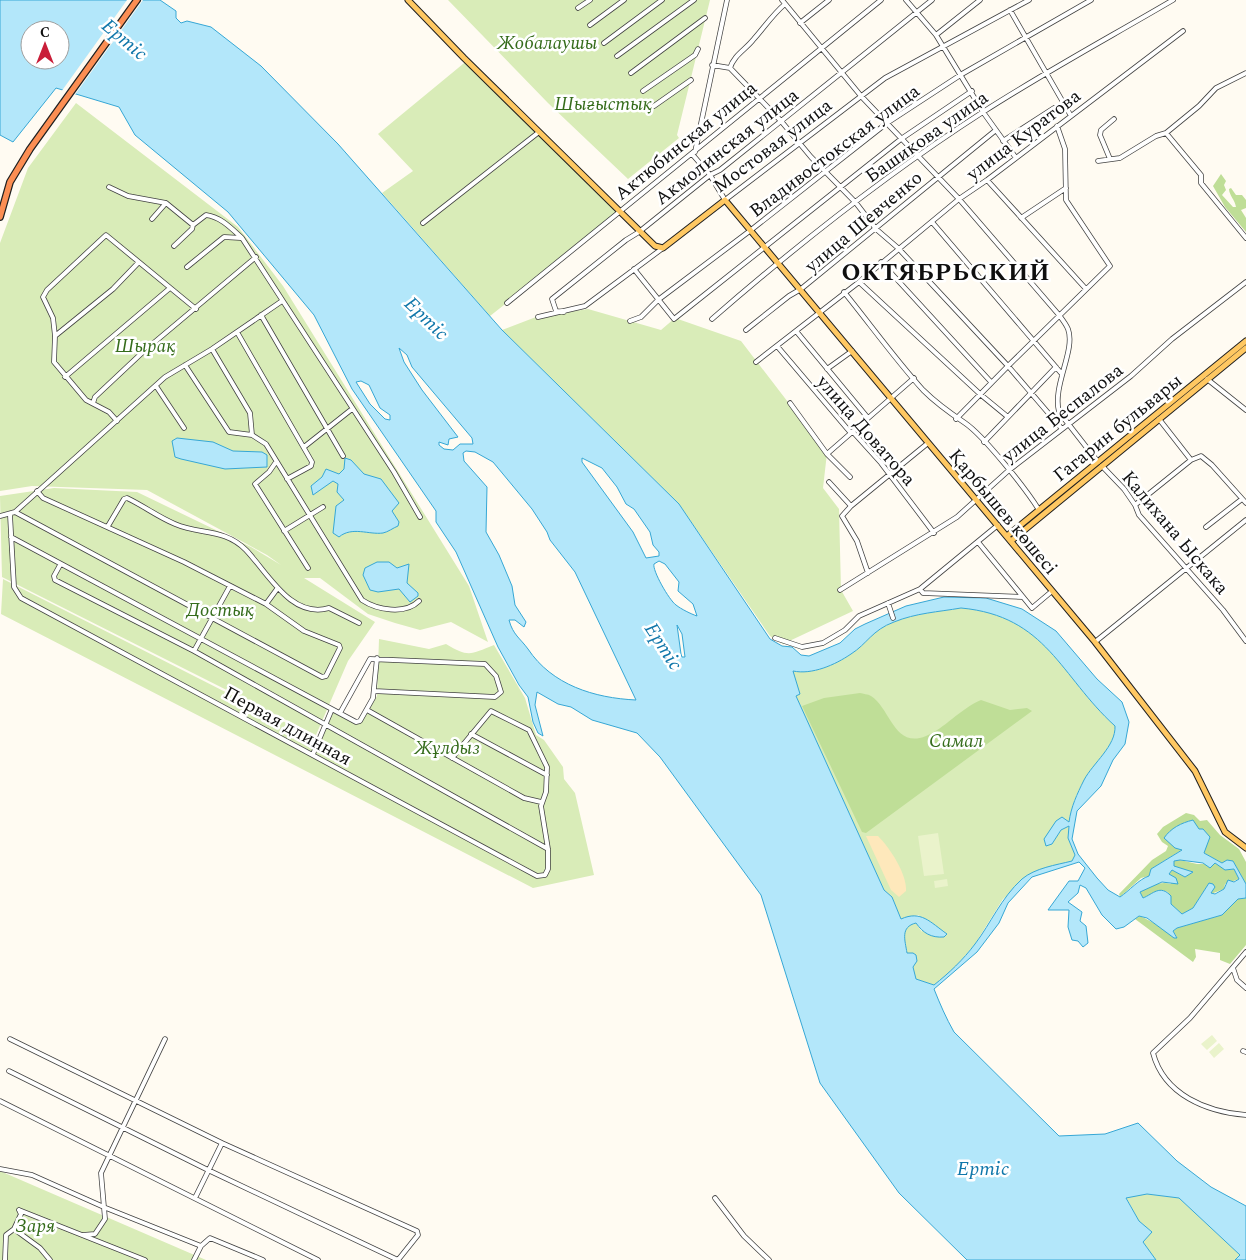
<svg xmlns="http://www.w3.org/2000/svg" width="1246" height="1260" font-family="Spectral,serif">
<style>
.green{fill:#d9ecb8}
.forest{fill:#bfde97}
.sand{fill:#fee8bb}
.pitch{fill:#eaf3cb}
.water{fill:#b3e7fa;stroke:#36a7d5;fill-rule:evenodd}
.pier{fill:#fffbf2}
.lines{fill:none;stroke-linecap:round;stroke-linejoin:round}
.minor-casing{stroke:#424242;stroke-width:5.5}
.major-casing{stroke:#202020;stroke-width:7}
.highway-casing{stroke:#202020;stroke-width:8}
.minor{stroke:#fff;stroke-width:4}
.major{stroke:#ffc862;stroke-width:5}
.highway{stroke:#fc8e53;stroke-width:5.5}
.labels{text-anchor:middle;stroke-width:5;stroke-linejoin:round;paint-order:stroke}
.park-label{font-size:19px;font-style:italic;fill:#356c1b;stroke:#fff}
.street-label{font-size:19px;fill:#0f0f0f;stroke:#fff}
.water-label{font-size:20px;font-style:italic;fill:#1077aa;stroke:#fff}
.district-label{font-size:24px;font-weight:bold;letter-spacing:1px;fill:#0f0f0f;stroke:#fff}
</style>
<rect width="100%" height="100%" fill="#fffbf2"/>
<path class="green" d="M448 0H710L677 135 679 138 628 179 548 103Z
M469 59 619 215 490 316 382 193 413 171 378 134Z
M76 103 238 227 283 286 469 586 488 642 451 622 420 630 395 623 368 614 320 578H304L375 622 348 661 316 735 2 577 0 496 54 488 137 492 251 547 281 565 267 555 147 490 32 486 0 491V243L28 168Z
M588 309 661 330 675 318 741 341 827 453 823 488 839 509 841 590 853 611 783 644 770 636 679 504 502 330 536 317Z
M3 579 318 739 332 709 360 724 377 696 379 639 429 649 446 644C469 658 471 654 494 645L525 698 536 735 544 740 563 767 564 779 575 793 594 875 533 888 1 614Z
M961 608C1048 616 1060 676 1115 726 1116 745 1094 763 1085 779 1077 792 1071 807 1069 822L1062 818 1052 844 1061 830 1069 826 1068 838 1075 855 1072 861 1036 871 1003 899 975 944 952 971 934 985 916 979 913 967 917 961 907 953C905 940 899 927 916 923L922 932 919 915 901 919 892 897 884 890 796 696 793 671C812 675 835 665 851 654 867 644 872 630 894 622 916 613 938 612 961 608Z
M0 1171 206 1260H0Z
M1147 1194 1179 1198 1240 1255 1235 1260H1156L1143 1242 1152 1232 1139 1221 1126 1197Z"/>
<path class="forest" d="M1221 174 1226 181 1224 185 1226 190 1222 195 1233 207H1236C1235 200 1229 195 1229 189L1231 188 1236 195H1242L1246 200V208L1241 210 1246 218V232L1225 207 1213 186Z
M860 693C863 694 868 694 871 696 891 709 894 749 926 736 944 729 960 709 981 700L1010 710 1027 708 1032 711 866 833 862 832 802 706 824 698Z
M1186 813 1194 815 1200 821 1207 820 1220 835 1239 849 1246 862V884L1233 861 1222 863 1204 853 1205 847 1193 820C1181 823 1171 828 1165 838L1175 848 1183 849 1151 869 1149 876 1141 878 1120 897 1119 894 1152 860 1166 851 1168 846 1162 842 1157 834 1163 827Z
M1180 860 1197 864H1219L1226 870 1234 869 1239 879 1225 884 1224 889 1211 894 1209 883 1193 908 1182 914 1171 904 1168 892C1157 887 1151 895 1143 898L1140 892C1151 886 1159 881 1171 884L1169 874 1172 870 1185 877 1193 872 1174 867V861Z
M1246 898V945L1230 964 1220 960V953L1195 949 1196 957 1193 962 1135 919 1139 916C1152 920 1164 931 1177 937L1173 931 1177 928 1222 915 1238 899Z"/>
<path class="sand" d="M866 836H878C890 848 907 874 906 891L899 897 891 890Z"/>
<path class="pitch" d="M938 833 944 874 924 876 918 836Z
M947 879 948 886 935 888 934 881Z
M1212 1035 1217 1041 1207 1050 1201 1044Z
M1219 1043 1224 1049 1214 1058 1209 1052Z"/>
<path class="water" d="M0 0H160L176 11V18L181 23 187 21 211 27 261 66 338 144 502 330 679 504 770 639 782 646 792 647 801 655 809 656 840 643 855 629 865 624 906 606 944 597 986 598 1022 609 1056 631 1097 679 1122 702 1129 722 1125 744 1113 760 1101 786 1077 811 1072 839 1078 854 1097 878 1108 890 1120 897C1129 891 1139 879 1149 876L1151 869 1182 850 1175 848 1164 838C1171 828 1181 823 1193 820L1199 829H1203L1210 837 1204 853 1222 863 1227 860 1233 861 1246 884V898L1238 899 1222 915 1177 928 1173 931 1177 938H1174L1147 918 1139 916 1124 927 1116 929 1102 915 1086 888 1080 885 1078 893 1068 902 1082 912 1080 921 1086 926 1088 943 1083 947 1078 941 1072 940 1068 927 1069 910H1048L1069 881H1078L1085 868 1079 862 1032 877 1008 903 999 923 977 952 934 989C940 1004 946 1018 954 1032L1059 1136 1105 1134 1138 1123 1177 1161 1211 1187 1246 1206V1260H1235L1240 1255 1179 1198 1147 1194 1126 1198 1139 1221 1152 1232 1143 1242 1156 1260H967L899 1193 820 1083 761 895 660 757 637 733 592 720 571 707 558 704 537 692 535 705 543 736 538 733 533 722 528 697 519 685 498 647 456 552 436 522V511L352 389 314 315 228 212 135 135 119 107 56 88 13 142 0 135ZM30 30H60V60H30ZM399 348 407 355 412 367 472 438 473 444H460L453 450 444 449 439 445V442L448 445 449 439 458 437 422 390 404 362ZM361 381 369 385 380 408 390 415V420L385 419 370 404 356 382ZM466 451 475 452 493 462 532 509 547 532 550 540 575 572 636 700C594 698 552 685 528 649 520 638 513 635 509 620H515L524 627 526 622 515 605 512 586 499 555 486 532 487 487 464 461 463 453ZM582 458 602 468 617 487 626 504 634 509 650 532 653 545 659 552V556L646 558 633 532 582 462ZM659 561 665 564 679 582 678 591 693 604 697 616C691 614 681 609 676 605 669 600 652 570 654 564ZM961 608C1047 616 1060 676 1115 726 1116 746 1093 763 1084 780 1077 794 1071 807 1069 822L1062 817 1056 821 1044 839 1046 846 1052 844 1061 830 1069 826 1068 838 1075 855 1072 861C1056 865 1035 868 1022 879 1001 898 991 923 975 944 963 960 949 973 934 985L916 979 913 967 917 961 916 955 913 953H907C905 940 900 927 916 923 923 933 931 938 944 937L947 934C930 922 921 910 901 919L892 897 884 890 796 696 800 694 793 671C812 675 835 665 851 654 867 644 872 630 894 622 916 613 938 612 961 608ZM677 625 682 634 685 657H682L681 654ZM1180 860 1203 863 1210 868 1215 863 1225 870 1234 869 1239 879 1234 882 1228 880 1224 889 1215 894 1211 893 1215 887 1213 884 1209 883 1193 908 1182 914 1171 904V896C1160 884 1153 894 1143 898L1140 892 1162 882 1178 884 1176 878 1169 874 1172 870 1185 877 1193 872 1174 866V861Z
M177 438 213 442 233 451 262 452 267 455V467L225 469 181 459 175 457 172 441Z
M345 458 351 460 364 474 381 479 399 503 392 511 399 522 398 526C393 528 388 532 383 533 369 535 352 526 339 537L333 533 336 506 344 500 337 492 338 484 333 481 313 495 311 486 322 477 326 469 339 474 344 469Z
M377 562H389L397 568 409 564 407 583 418 593V596L410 602 399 589 378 592 370 590 363 575 365 568Z"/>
<path class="pier" d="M127 0H143L74 96 61 92Z"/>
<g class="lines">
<g class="minor-casing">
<path id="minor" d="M782 0 861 96 959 199 1059 315C1062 319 1066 324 1068 329 1076 350 1052 386 1059 412L1098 462
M906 0 936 35 983 112 1016 158
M578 8 590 0
M1010 10 1071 116
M800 23 829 0
M590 25 624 0
M936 35 980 0
M604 43 662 0
M617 56 694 0
M712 65 730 68 781 121 811 157 856 203 876 229 898 248 1008 366 1062 429
M730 68C734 55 745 50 753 40 764 28 772 15 785 4
M631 73 705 18
M643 91 695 55 698 49
M654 106 691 80
M1166 133 1201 175V183L1246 238
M1003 141 1054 108
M695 152 727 0
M692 154 710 175 725 200 885 78 1029 0
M1110 159 1100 135 1101 130 1114 119
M1098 161 1120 158 1156 136 1166 133 1199 106 1216 88 1246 73
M987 180 1086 289
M109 187 128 196 166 203 193 225 206 215C221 217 231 228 242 238L394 472 420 517
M1021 218 1066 188
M152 219 166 203
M932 222 1061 373
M423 223 539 132
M174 246 192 229 193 225
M881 262 991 382
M187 267 224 237 241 238
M634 269 674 319 901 139 972 91
M859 282 980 394 1008 417
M844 292C870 324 895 359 923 390 936 403 950 413 965 423 984 436 1026 489 1039 510
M507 303 881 0
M564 312 556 311 552 299 626 240 639 232 710 175 720 170 932 0
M261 315 343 456
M538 317 585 306 663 248
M712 319C797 245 888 173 983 112 1045 72 1110 37 1173 0
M630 321 641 317 658 300 751 230 887 123 962 74 1091 0
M746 330 789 296 801 289 996 130
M796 331 868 418
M237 332 312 462 311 466 287 479
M55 336 113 289 138 263
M777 346 850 432H853L881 463 934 533
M212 349 250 413 252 435
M756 362 859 282 959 199 987 180 1183 31
M185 365 229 432 252 435 266 444 362 600C377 610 405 615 419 601
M827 369 852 351
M65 377 170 288
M1207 379 1246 410
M156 386 184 428
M93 403 95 397 144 351 256 257
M790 403 827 454 850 477
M956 419 1008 366 1110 266 1066 200 1065 149 1057 126
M1159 419 1191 460
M117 421 109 412 86 400 54 362 55 336 53 318 43 297 47 290 106 235 196 309
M984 442 1056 367
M304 447 352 409
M827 454 914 378
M276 462 269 472 255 484 308 568
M1102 466 1124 489 1135 505 1139 515 1223 610 1246 641
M829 482 851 506 842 516 857 541 868 573
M1135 505 1191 460 1201 456 1212 465 1246 503
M851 506 928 443
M15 512 322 677 326 676 340 648 339 645 304 631 266 604 184 562 43 498 37 491
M10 515 14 587 21 598 537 876 545 875 548 869V849L541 806 546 792 547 767 529 730 491 711 452 758
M0 516 15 512 165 377 212 349 282 301
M108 526 124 499 127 498C144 506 158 517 175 524 200 535 224 528 246 550 268 573 291 619 329 608L359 623
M1206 527 1242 499
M284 531 323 507
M11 537 356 722 360 721 373 698 377 658
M978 542 1032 608 1051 592
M60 565 54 576 55 580 194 651 548 849
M920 589 923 593 1023 597
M840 590 957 517 1008 471 1131 376 1172 339 1246 282
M888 603 893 618
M266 604 277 589
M775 638 802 647 823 643 845 630 859 616 920 589 998 525
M1095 642 1246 520
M194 651 230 586
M367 710 524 798 541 802
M340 713 370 659 485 664 496 676 501 692 495 697 374 691
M471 734 547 775
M313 754 332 709
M1246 952 1190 1018 1153 1053C1164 1095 1207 1112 1246 1115
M1233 968 1237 980 1246 988
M10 1039 222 1143 417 1231 418 1235 398 1260
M1243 1051 1246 1052
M9 1071 208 1170 398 1260
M0 1101 318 1260
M0 1169 32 1175 106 1208 201 1246
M195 1198 222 1143
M715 1198 744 1236 769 1260
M19 1210 145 1260
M19 1210 21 1214 14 1229 40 1248 50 1260
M83 1235 95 1234 105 1219 101 1173 165 1039
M5 1260 6 1235 14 1229
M194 1260 201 1246 210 1238 263 1260"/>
</g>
<g class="major-casing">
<path id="major" d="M408 0 464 58 655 246 663 248 725 200 1095 642 1195 771 1225 832 1246 848
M1007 536 1246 341
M1011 541 1246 348"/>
</g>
<g class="highway-casing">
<path id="highway" d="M0 217 10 182 30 149 137 0"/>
</g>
<use href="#minor" class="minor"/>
<use href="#major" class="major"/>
<use href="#highway" class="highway"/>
</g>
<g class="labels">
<g class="park-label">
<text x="547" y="49">Жобалаушы</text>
<text x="603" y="110">Шығыстық</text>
<text x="145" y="352">Шырақ</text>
<text x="220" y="616">Достық</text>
<text x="956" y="747">Самал</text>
<text x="447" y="754">Жұлдыз</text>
<text x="35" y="1232">Заря</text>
</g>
<g class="street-label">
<text transform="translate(1023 134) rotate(-37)" y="7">улица Куратова</text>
<text transform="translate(926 136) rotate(-35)" y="7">Башикова улица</text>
<text transform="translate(685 140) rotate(-39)" y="7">Актюбинская улица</text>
<text transform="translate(772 145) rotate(-37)" y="7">Мостовая улица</text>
<text transform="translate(726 146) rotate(-38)" y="7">Акмолинская улица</text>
<text transform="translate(834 150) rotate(-37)" y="7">Владивостокская улица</text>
<text transform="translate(863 221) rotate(-40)" y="7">улица Шевченко</text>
<text transform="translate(1062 412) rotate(-38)" y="7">улица Беспалова</text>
<text transform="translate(1117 427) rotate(-39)" y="7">Гагарин бульвары</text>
<text transform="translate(867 430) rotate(49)" y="7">улица Доватора</text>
<text transform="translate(1004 511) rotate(50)" y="7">Қарбышев көшесі</text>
<text transform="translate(1176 532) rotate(50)" y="7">Калихана Ыскака</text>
<text transform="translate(288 725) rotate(29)" y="7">Первая длинная</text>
</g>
<g class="water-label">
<text transform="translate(125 39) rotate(40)" y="7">Ертіс</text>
<text transform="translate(427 318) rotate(44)" y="7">Ертіс</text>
<text transform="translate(664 646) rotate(57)" y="7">Ертіс</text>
<text x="983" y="1175">Ертіс</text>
</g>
<g class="district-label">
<text x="946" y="280">ОКТЯБРЬСКИЙ</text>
</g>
</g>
<g transform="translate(45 45)"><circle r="24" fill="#ffffff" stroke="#9f9f9f"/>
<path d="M0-4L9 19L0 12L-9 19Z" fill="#c91e39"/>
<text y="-8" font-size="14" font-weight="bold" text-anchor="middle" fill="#0f0f0f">С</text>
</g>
</svg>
